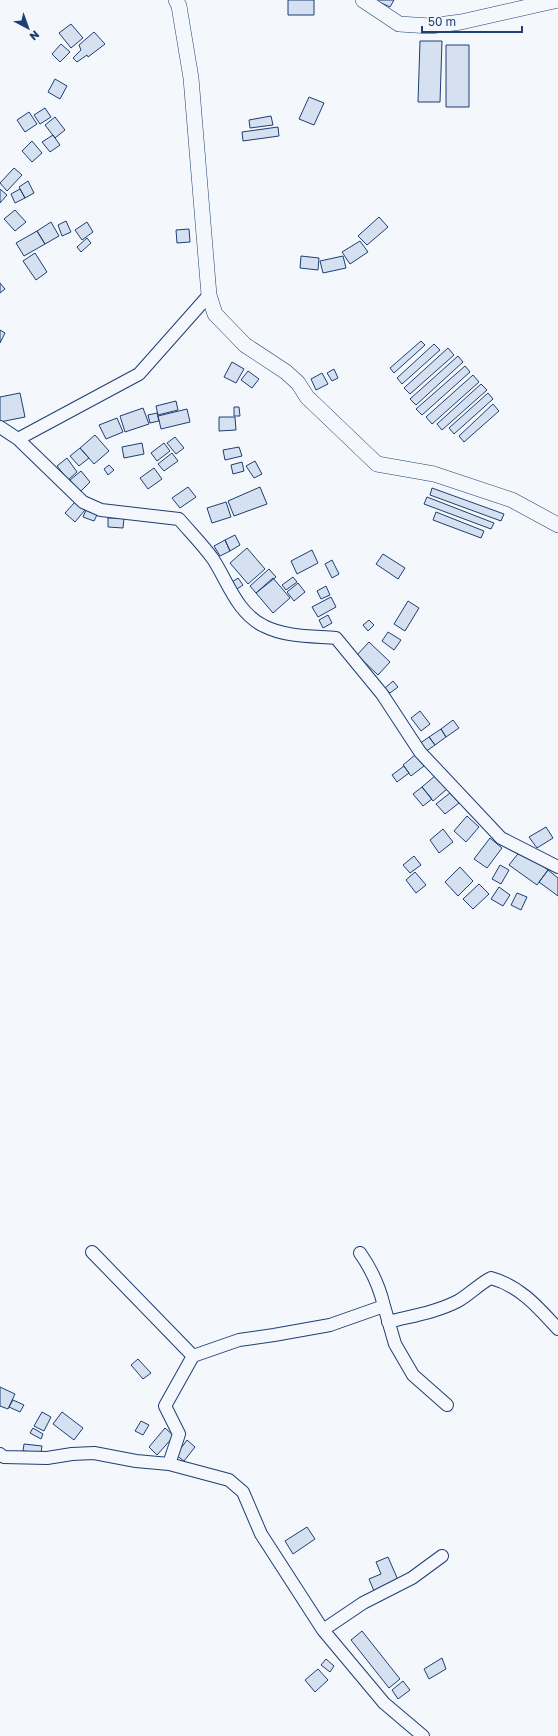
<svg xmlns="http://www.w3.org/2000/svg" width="558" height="1736" font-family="'Golos Text',sans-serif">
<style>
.building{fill:#d5e0f0;stroke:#1d3f73}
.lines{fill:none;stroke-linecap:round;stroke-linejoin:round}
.minor-casing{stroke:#1d3f73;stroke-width:14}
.tertiary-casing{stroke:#1d3f73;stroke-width:16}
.minor{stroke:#f4f7fb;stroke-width:12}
.tertiary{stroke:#f4f7fb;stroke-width:15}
</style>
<rect width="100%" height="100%" fill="#f4f7fb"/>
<path class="building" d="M288 0H314V15H288Z
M375 0H394L390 7Z
M71 24 83 38 71 48 59 33Z
M94 32 105 44 88 57 87 55 77 62 73 58 81 50 79 45Z
M420 41H442L440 102H418Z
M61 44 70 52 60 62 52 54Z
M446 45H469V107H446Z
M55 79 67 86 60 99 48 92Z
M309 97 324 103 314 125 299 119Z
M45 108 51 117 40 124 34 115Z
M29 112 37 124 25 132 17 120Z
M271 116 273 125 250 128 249 120Z
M55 117 65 130 55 138 45 125Z
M278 127 279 136 243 141 242 132Z
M53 135 60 145 50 152 42 142Z
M32 141 42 153 32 162 22 151Z
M14 168 22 175 7 191 0 183Z
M28 181 34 193 25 198 19 187Z
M0 189 7 195 0 203Z
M20 189 25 198 15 203 11 194Z
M15 210 26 222 15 231 4 219Z
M379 217 388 227 367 245 358 236Z
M66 221 71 232 62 236 58 225Z
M51 222 59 236 45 244 37 231Z
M87 222 93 232 82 240 75 230Z
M189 229 190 242 177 243 176 230Z
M37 231 45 244 24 256 16 243Z
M87 238 91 243 81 252 77 247Z
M360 241 368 252 350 264 342 252Z
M35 253 47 272 36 280 23 261Z
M301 256 319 258 318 270 300 268Z
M343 256 346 268 323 273 320 261Z
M0 283 5 289 0 293Z
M0 330 5 333 0 343Z
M421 341 425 345 394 373 390 368Z
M434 344 440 350 402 384 397 378Z
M448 348 454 355 410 394 404 388Z
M458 356 463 362 416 405 410 399Z
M232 362 244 369 236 383 224 377Z
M465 366 470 372 422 415 416 409Z
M334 369 338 378 332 381 327 373Z
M248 371 259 379 252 388 241 380Z
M322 373 328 384 316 390 311 379Z
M473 375 479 382 432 424 426 417Z
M481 384 487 390 442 430 437 424Z
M20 393 25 417 0 422V397Z
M488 393 493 399 454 434 449 428Z
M176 401 178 410 158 415 156 406Z
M493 404 499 411 464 442 459 436Z
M234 407H239L240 416H234Z
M143 408 149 424 125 432 120 416Z
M187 409 190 422 161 429 158 416Z
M157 413 159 421 150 423 148 415Z
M219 417H235L236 430 219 431Z
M117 418 123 432 106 439 99 425Z
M95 435 109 451 94 464 80 448Z
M175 437 184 448 176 454 167 443Z
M142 443 144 454 124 458 122 447Z
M164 443 170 451 157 461 151 453Z
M239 447 242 456 225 460 223 450Z
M80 448 89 458 79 466 70 456Z
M172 453 178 461 164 471 158 464Z
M67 458 77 472 68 480 57 466Z
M255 461 262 474 254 478 246 466Z
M242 462 244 471 233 474 231 465Z
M109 465 114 470 108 475 104 469Z
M154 468 162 479 148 489 140 478Z
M81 471 90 482 80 492 70 480Z
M188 487 196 497 180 508 172 498Z
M260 487 267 504 234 516 228 501Z
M432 488 504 514 501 521 430 495Z
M427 497 494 523 491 529 424 504Z
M75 502 85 510 75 522 65 513Z
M226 502 231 517 212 523 207 508Z
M86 510 97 515 94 521 83 517Z
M436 512 484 531 481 538 433 520Z
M108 518H124L123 528 108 527Z
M235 535 240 545 230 551 225 540Z
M225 540 230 551 220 556 214 546Z
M247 548 265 569 248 584 230 563Z
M312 550 318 563 297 574 291 561Z
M383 554 405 568 398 579 376 564Z
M332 560 339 574 332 578 325 564Z
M269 569 276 577 256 593 250 586Z
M293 577 297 582 286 590 282 585Z
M238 578 243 585 234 591 229 584Z
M273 578 290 598 273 613 256 593Z
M298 583 305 592 294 601 287 592Z
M326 586 330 595 321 599 317 591Z
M331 597 336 607 318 617 312 607Z
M408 601 419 608 405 631 394 624Z
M328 615 332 623 323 628 319 620Z
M369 620 374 625 368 631 363 625Z
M388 632 401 640 394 650 382 641Z
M369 642 390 662 378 675 357 655Z
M393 681 398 687 390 693 385 688Z
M420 711 430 724 421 731 411 718Z
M453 720 459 728 446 737 441 729Z
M441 729 446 737 435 745 429 737Z
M429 737 435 745 425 752 419 744Z
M415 755 424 766 411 776 403 765Z
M404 766 409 773 397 782 392 775Z
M436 775 447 789 433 801 422 787Z
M422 787 432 799 423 806 413 794Z
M450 793 459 803 445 814 436 804Z
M467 816 479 827 466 842 454 831Z
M546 827 553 838 537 848 529 837Z
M443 829 453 842 439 853 430 840Z
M490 838 502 848 487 868 474 859Z
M521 850 548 870 537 885 509 865Z
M414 856 421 865 410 873 403 865Z
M500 865 509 870 501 884 492 879Z
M460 867 473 881 458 896 445 882Z
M548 870 558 878V896L539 882Z
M415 872 426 885 416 893 406 880Z
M479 884 489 894 473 909 463 899Z
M499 887 510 895 503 906 491 899Z
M517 893 527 897 521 910 511 905Z
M138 1359 151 1373 143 1379 131 1365Z
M0 1387 15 1394 8 1409 0 1406Z
M13 1400 24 1405 20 1412 9 1407Z
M42 1412 51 1417 44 1431 34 1426Z
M62 1412 83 1428 74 1440 53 1424Z
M141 1421 149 1425 143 1435 135 1431Z
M33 1428 43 1434 41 1439 30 1433Z
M165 1428 174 1436 157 1455 149 1447Z
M187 1440 195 1447 184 1461 176 1455Z
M24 1444 42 1446 41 1453 23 1451Z
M307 1527 315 1539 293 1554 285 1541Z
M388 1557 398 1580 374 1591 369 1579 381 1574 376 1562Z
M362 1631 400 1679 389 1688 351 1640Z
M442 1658 446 1669 429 1679 424 1669Z
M326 1659 334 1666 330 1672 321 1665Z
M318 1669 328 1680 315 1692 305 1680Z
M403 1681 410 1690 398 1699 392 1690Z"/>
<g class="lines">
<g class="minor-casing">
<path id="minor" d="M0 427 18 439 139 374 209 295
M18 439 83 502 101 510 179 519C190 532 203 545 213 559 228 582 237 613 264 626 285 637 313 636 336 638L382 694 420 752 501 838 558 867
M92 1252 193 1356 239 1340 274 1335 330 1325 384 1306 395 1344 413 1375 447 1405
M360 1253C372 1270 379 1285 384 1306
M388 1322C411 1316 437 1312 458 1301 469 1295 479 1284 491 1278 520 1286 538 1307 558 1329
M0 1454 4 1457 47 1458 72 1454 94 1453 136 1461 169 1464 229 1480 243 1492 261 1534 323 1630 384 1703 423 1736
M169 1464 179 1434 165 1406 193 1356
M323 1630 363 1603 412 1578 442 1556"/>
</g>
<g class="tertiary-casing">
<path id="tertiary" d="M176 0 179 6 191 78 209 295 215 314 245 345 286 372 298 383 307 397 377 464 434 474 512 500 558 525
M363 0 399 24 430 26 461 22 558 0"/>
</g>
<use href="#minor" class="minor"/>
<use href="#tertiary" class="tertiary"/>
</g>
<g transform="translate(28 28) rotate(139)" stroke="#f4f7fb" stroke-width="3" paint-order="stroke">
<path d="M0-3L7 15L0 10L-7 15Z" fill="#1d3f73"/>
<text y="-6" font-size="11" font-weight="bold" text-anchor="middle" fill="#1d3f73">N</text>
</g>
<path d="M422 26v6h100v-6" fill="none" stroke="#1d3f73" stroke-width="2"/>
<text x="428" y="26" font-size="12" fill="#1d3f73" stroke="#f4f7fb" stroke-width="3" paint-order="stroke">50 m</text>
</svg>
